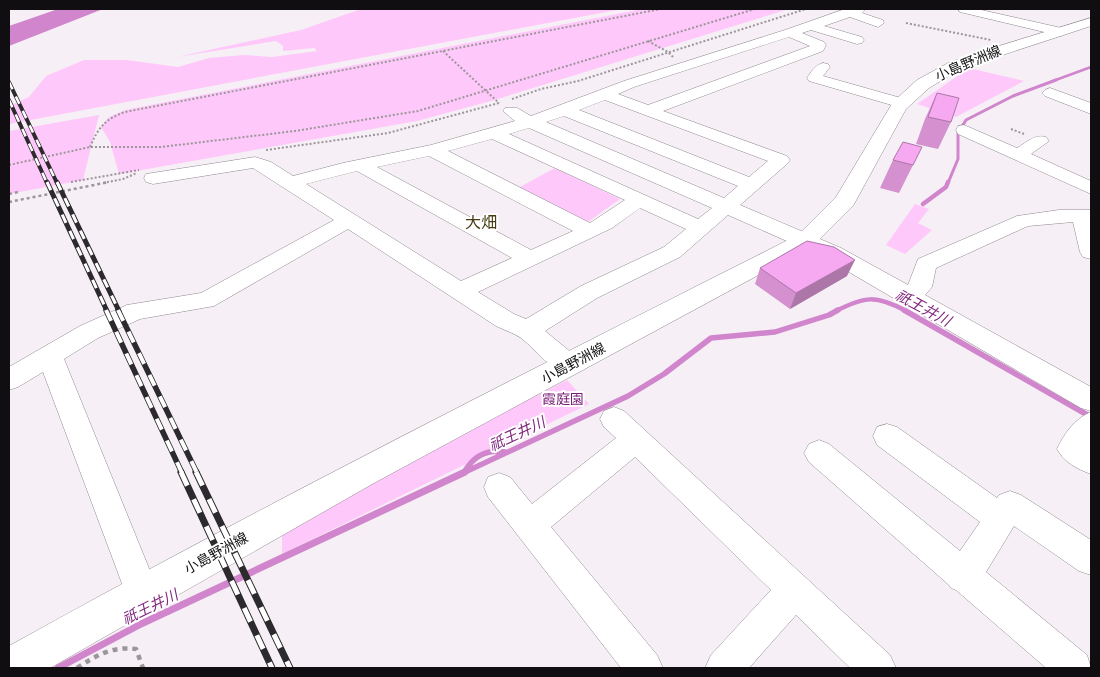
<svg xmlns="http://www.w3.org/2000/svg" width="1100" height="677" font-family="Signika,'Noto Sans JP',sans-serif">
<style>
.green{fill:#ffc8fa}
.water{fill:#d085cc}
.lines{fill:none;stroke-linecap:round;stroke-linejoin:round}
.stream-far4{stroke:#d085cc;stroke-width:2.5}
.stream-far3{stroke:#d085cc;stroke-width:3}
.stream-far2{stroke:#d085cc;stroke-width:4.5}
.stream-far1{stroke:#d085cc;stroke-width:5.5}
.stream{stroke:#d085cc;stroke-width:7}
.minor-casing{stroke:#90898f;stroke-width:1}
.major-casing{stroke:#90898f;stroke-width:1}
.path-far2{stroke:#9b969a;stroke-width:2;stroke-dasharray:2 2;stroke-linecap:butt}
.path-far1{stroke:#9b969a;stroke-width:2.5;stroke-dasharray:3 3;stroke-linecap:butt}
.path{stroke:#9b969a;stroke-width:4.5;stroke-dasharray:5 5;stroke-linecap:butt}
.minor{fill:#fff;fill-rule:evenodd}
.major{fill:#fff;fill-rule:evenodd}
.rail-far3-casing{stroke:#2c2a2c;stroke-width:4}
.rail-far2-casing{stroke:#2c2a2c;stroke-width:5}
.rail-far1-casing{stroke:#2c2a2c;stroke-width:5.5}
.rail-casing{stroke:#2c2a2c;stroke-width:7}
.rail-far3{stroke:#fff;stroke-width:2.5;stroke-dasharray:8;stroke-linecap:butt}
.rail-far2{stroke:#fff;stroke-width:3;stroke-dasharray:9;stroke-linecap:butt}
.rail-far1{stroke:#fff;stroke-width:4;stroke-dasharray:12;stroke-linecap:butt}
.rail{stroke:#fff;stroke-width:5;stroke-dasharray:15;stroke-linecap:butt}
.wall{fill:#d490cf}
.shaded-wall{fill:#ac76a9}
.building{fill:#f6a8f1;stroke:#ac76a9}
.labels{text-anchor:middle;stroke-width:4;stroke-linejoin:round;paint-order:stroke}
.street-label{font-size:14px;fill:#100e10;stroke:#fff}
.park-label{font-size:14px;fill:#771e75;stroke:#fff}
.water-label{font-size:15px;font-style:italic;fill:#81287f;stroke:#fff}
.quarter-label{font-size:16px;fill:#473c13;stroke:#fff}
</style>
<rect width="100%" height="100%" fill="#f6eff5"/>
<path class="green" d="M361 9H622L9 124V106L29 97 46 76 84 60H127L178 67 209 58 244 55 272 57 317 51 314 48 283 51V46L276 41 177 57 301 30Z
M642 9H789L491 101 417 121 119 174 110 142 101 127 109 117 125 110Z
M969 68 1024 81 956 117 917 104Z
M99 115 83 180 9 194V131Z
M555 168 620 199 585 224 518 188Z
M915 204 929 209 918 223 932 230 905 254 886 245Z
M567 380 589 404 282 554V526Z"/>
<path class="water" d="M58 9H103L9 46V26Z"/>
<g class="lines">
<path class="stream-far4" d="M1053 81 1091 67"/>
<path class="stream-far3" d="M948 183 958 159V133L966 120 1013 96 1056 80"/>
<path class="stream-far2" d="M923 204 946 187 948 182
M836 311C865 296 876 295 906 311"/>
<path class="stream-far1" d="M904 310 1091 417
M465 471C474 456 487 449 505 452
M463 473 628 396 664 374 711 338 775 332 829 315 838 310"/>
<path class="stream" d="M58 668 141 624 465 472"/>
<g class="minor-casing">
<path id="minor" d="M845 9H866L862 13 883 20 884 23 878 27 850 17 824 26 862 37 864 40 862 43 857 44 811 30 802 33 824 42 826 45 823 51 663 111 787 156 790 160 787 164 740 205 841 248 908 285 918 259 1017 216 1059 210H1091V259L1083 257 1080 252 1073 222 1028 226 936 268 932 287 925 295 1091 387V411L1081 408 825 258 728 215 680 257 597 298 545 331 578 358 582 365 578 372C556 379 538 351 521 338 514 333 504 330 496 326L348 229 214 306 140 319 98 338 64 359 159 593 154 605 142 610 130 605 43 372 18 387 9 390V367L80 326 127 305 201 293 334 220 253 168 153 184 146 182 144 178 146 174 255 157 271 162 293 176 343 163 431 145 515 121 503 111 505 108H517L531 116 624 81 785 30ZM789 37 810 46 648 105 618 94 634 87ZM605 100 768 161 749 177 579 110ZM564 116 738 186 724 198 546 122ZM529 128 712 208 698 219 509 134ZM492 139 625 200 590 223 448 151ZM429 156 573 231 531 250 377 167ZM357 171 512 258 461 281 306 184ZM640 208 686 229 664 247 581 286 526 319 514 314 478 292 612 228Z
M958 9H977L1066 29 1068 32 1061 36 960 12Z
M823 63 828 64 830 67 823 76 908 100 910 103 908 106 902 108 809 81 807 78C811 72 815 65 823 63Z
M1050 88 1091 103V114L1045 96 1042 93 1045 90Z
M964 125 1017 148C1027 142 1035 134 1046 137L1049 141 1031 154 1091 181V194L958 134 956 130 958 126Z
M614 407 624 411 890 655 896 668H850L796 615 749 668H705L711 655 771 590 635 457 551 527 657 655 663 668H621L488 497 484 487 488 477 499 473 510 477 532 504 616 438 604 427 600 419 604 411Z
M1091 412V474C1077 469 1064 462 1057 449 1064 434 1075 418 1091 412Z
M887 424 897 427 997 498 999 495 1010 491 1021 495 1091 540V575L1079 571 1014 526 986 572 1087 655 1091 668H1046L956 590 951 588 949 585 809 462 804 453 809 444 819 440 829 444 960 551 980 522 877 445 873 436 877 427Z"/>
</g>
<g class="major-casing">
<path id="major" d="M1091 18V26L960 69 929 88 906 109 853 206 814 245 374 483 50 668H9V646C268 502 533 369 798 235L836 197 893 102 917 80 948 63 976 53Z"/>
</g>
<path class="path-far2" d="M906 23 991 40
M648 41 668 52 673 57
M443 51 499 103
M512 99 541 89 578 81 806 9
M1011 129 1024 134
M90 147C98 128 105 119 125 112L661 9
M266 150 388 133 499 103
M9 165 90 147H161L295 131 418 111 755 9
M71 182 139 170
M103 183 123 179 137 173"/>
<path class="path-far1" d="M9 194 18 192
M9 202 109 182"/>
<path class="path" d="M77 668C97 655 112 646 136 649L143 668"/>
<use href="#minor" class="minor"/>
<use href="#major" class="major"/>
<g class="rail-far3-casing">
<path id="rail-far3" d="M9 82 57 183
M9 100 47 183"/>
</g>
<g class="rail-far2-casing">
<path id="rail-far2" d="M47 182 107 311
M57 182 119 311"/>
</g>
<g class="rail-far1-casing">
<path id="rail-far1" d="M106 310 182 473
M118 310 197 473"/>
</g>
<g class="rail-casing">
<path id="rail" d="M181 472 272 668
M196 472 290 668"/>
</g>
<use href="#rail-far3" class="rail-far3"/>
<use href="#rail-far2" class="rail-far2"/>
<use href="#rail-far1" class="rail-far1"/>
<use href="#rail" class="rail"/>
</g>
<path class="wall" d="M937 93 951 122 938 149 916 144 925 119Z
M922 147 899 193 880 188 893 160Z
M760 268 847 276 790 309 755 284Z"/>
<path class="shaded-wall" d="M855 260 847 276 790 309 796 293Z"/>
<path class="building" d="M937 93 959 98 951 122 928 117Z
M903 142 922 147 913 165 893 160Z
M807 241 834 247 855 260 796 293 760 268Z"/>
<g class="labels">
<g class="street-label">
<text transform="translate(968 63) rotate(-23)" y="5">小島野洲線</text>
<text transform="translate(573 363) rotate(-28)" y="5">小島野洲線</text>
<text transform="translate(216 553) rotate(-29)" y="5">小島野洲線</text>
</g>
<g class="park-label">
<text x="563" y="404">霞庭園</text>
</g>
<g class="water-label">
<text transform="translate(923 308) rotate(28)" y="5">祇王井川</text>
<text transform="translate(517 434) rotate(-25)" y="5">祇王井川</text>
<text transform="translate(150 607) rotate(-26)" y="5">祇王井川</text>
</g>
<g class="quarter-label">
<text x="481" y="228">大畑</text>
</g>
</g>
<rect width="1100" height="677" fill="none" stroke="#100e10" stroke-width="20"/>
</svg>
